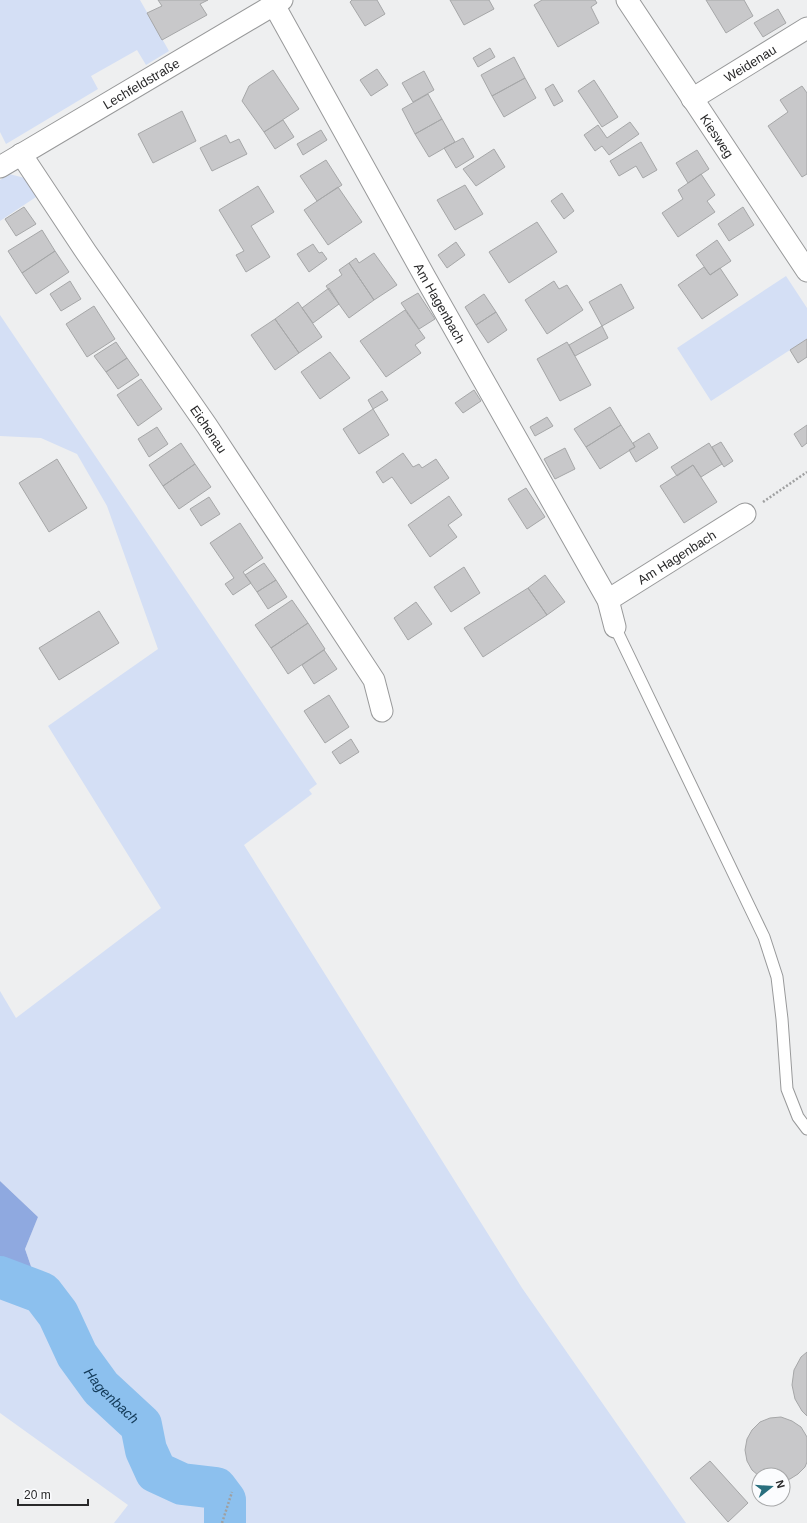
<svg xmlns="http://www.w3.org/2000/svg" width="807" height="1523" font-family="Arial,sans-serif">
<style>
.green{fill:#d4dff5}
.forest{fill:#8fa9e0}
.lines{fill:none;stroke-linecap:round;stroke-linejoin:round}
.river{stroke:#8cc0ee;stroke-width:42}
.building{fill:#c8c8ca;stroke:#a6a7a8}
.service-casing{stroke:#98999a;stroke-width:13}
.minor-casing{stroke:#98999a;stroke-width:23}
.path{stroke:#9fa0a1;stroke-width:2.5;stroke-dasharray:2 2;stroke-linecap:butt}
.service{stroke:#fff;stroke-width:11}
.minor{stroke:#fff;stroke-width:21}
.labels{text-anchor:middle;stroke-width:3;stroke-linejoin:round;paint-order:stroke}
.street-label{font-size:13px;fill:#29292a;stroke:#fbfcfe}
.water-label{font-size:14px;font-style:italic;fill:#133a58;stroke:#fbfcfe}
</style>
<rect width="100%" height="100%" fill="#eeeff0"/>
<path class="green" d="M0 0H140L169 51 146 65 137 50 91 76 98 89 6 144 0 132Z
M9 174 25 178 39 195 0 221V180Z
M786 276 807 308V339L711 401 677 348Z
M0 315 317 784 309 790 312 794 244 845 522 1288 686 1523H233L221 1481 187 1478 163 1465 143 1414 90 1363 58 1301 35 1278 25 1249 38 1217 0 1181V991L16 1018 161 908 48 726 158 649 107 506 77 454 41 438 0 436Z
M16 1289 33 1307 52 1318 71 1358 95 1392 134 1426 139 1451 150 1484 179 1497 207 1503 216 1518 214 1523H114L128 1505 0 1413V1296L6 1295Z"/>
<path class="forest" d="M0 1181 38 1217 25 1249 35 1278 6 1295 0 1296Z"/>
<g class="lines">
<path class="river" id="s1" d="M0 1277 42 1293 58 1314 77 1355 101 1388 141 1425 146 1450 156 1472 182 1484 216 1488 225 1500V1523"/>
</g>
<path class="building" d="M158 0H208L200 4 207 15 162 40 147 13 162 6Z
M352 0H377L385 14 365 26 350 2Z
M450 0H489L494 9 464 25Z
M542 0H595L597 3 591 7 599 23 558 47 534 5Z
M706 0H744L753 16 726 33Z
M778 9 786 23 763 37 754 23Z
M490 48 495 57 478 67 473 58Z
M514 57 525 78 492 96 481 75Z
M377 69 388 85 371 96 360 80Z
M273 70 299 109 264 132 242 101 249 86Z
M424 71 434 90 413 102 402 83Z
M525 78 536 98 504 117 492 96Z
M594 80 618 117 602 127 578 91Z
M553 84 563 101 554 106 545 89Z
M802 86 807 93V174L802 177 768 126 788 112 780 100Z
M428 94 442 119 415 134 402 109Z
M182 111 196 141 153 163 138 134Z
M442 119 455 142 429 157 415 134Z
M283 120 294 137 275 149 264 132Z
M630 122 639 134 609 155 602 146 595 151 584 135 598 125 607 138Z
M321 130 327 140 303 155 297 144Z
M226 135 230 143 239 139 247 154 212 171 200 148Z
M463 138 474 157 456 168 444 148Z
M641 142 657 170 643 178 636 166 619 176 610 161Z
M494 149 505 167 476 186 463 169Z
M697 150 709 169 688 183 676 163Z
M326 160 342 185 317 201 300 176Z
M701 174 715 195 707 201 715 212 678 237 662 213 683 199 678 190Z
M465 185 483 214 455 230 437 200Z
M258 186 274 212 251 226 270 257 246 272 236 255 244 251 219 210Z
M338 187 362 222 328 245 304 210Z
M562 193 574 211 564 219 551 201Z
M24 207 36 224 16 236 5 219Z
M743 207 754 225 729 241 718 224Z
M537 222 557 252 509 283 489 252Z
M42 230 55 251 22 273 8 251Z
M717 240 731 261 710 275 696 255Z
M456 242 465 255 447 268 438 255Z
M313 244 319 253 322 252 327 259 309 272 297 254Z
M55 251 69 272 36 294 22 273Z
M374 253 397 285 374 300 349 263 356 258 359 263Z
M349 263 374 300 349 318 326 286 342 275 339 270Z
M704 267 710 275 720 268 738 295 702 319 678 285Z
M70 281 81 299 61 311 50 294Z
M554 281 559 289 567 285 583 310 547 334 525 300Z
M621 284 634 308 602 326 589 302Z
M329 288 339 304 313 323 302 308Z
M418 293 435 319 419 329 401 303Z
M484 294 496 312 476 325 465 307Z
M298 302 322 337 299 353 275 319Z
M94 306 115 339 87 357 66 324Z
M405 310 425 338 415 345 421 353 386 377 360 341Z
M496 312 507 330 488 343 476 325Z
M275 319 299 353 275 370 251 335Z
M602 326 608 338 575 356 569 345Z
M807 339V357L798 363 790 350Z
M116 342 127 358 106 372 94 356Z
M567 342 591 385 560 401 537 359Z
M330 352 350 378 320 399 301 372Z
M127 358 139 375 118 389 106 372Z
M141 379 162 409 138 426 117 395Z
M474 390 481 401 463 413 455 403Z
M382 391 388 400 373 409 368 400Z
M610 407 621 425 586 447 574 429Z
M373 409 389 435 359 454 343 429Z
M547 417 553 426 535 436 530 427Z
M621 425 635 447 600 469 586 447Z
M807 425V443L802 447 794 434Z
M157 427 168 444 149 457 138 439Z
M649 433 658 448 636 462 629 450 635 447 633 443Z
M721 442 733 461 724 467 712 447Z
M181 443 195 464 163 486 149 465Z
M709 443 722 464 701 477 693 465 677 476 671 467Z
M565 448 575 469 555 479 544 459Z
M403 453 413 467 419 464 422 468 436 459 449 478 411 504 392 477 383 483 376 472Z
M57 459 87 508 49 532 19 483Z
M195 464 211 487 179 509 163 486Z
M693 465 717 502 684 523 660 486Z
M526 488 545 517 527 529 508 499Z
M449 496 462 515 448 525 457 537 430 557 408 525Z
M209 497 220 514 201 526 190 509Z
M240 523 263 558 243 572 251 583 233 595 225 584 234 578 210 543Z
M264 563 276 580 257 592 245 575Z
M464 567 480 593 451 612 434 587Z
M545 575 565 602 547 615 528 588Z
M276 580 287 597 268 609 257 592Z
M528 588 547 615 483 657 464 628Z
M292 600 308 623 271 648 255 625Z
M416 602 432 624 408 640 394 618Z
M99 611 119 643 59 680 39 648Z
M308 623 325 649 288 674 271 648Z
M324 650 337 669 314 684 302 665Z
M329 695 349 727 325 743 304 711Z
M351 739 359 752 340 764 332 752Z
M807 1352V1416L802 1411 795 1399 792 1385 794 1370 801 1357Z
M781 1417 792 1421 801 1427 807 1437V1462L805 1467 798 1474 790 1479 783 1481V1475L759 1476 752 1470 747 1461 745 1450 747 1439 752 1430 760 1422 770 1418Z
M710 1461 748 1503 728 1522 690 1478Z"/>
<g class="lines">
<g class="service-casing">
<path id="service" d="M615 627 764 937 777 977 782 1019 787 1089 798 1117 807 1129"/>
</g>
<g class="minor-casing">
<g id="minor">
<path id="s2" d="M627 0 807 271"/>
<path id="s3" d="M274 5 425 277 608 600 615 627"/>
<path id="s4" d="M692 99 807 28"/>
<path id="s5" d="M21 154 86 252 207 426 374 680 382 711"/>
<path id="s6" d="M0 167 282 0"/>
<path id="s7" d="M608 600 745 514"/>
</g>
</g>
<path class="path" d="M763 502 807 472
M222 1523 232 1492"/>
<use href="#service" class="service"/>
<use href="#minor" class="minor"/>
</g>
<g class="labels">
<g class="street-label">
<text dy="5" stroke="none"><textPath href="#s4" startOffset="68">Weidenau</textPath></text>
<text dy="5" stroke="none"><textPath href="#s6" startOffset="164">Lechfeldstraße</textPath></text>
<text dy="5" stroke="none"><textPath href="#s2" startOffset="163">Kiesweg</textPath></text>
<text dy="5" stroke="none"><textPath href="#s3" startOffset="341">Am Hagenbach</textPath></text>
<text dy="5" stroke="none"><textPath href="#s5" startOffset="333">Eichenau</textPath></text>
<text dy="5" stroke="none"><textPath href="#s7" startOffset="81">Am Hagenbach</textPath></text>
</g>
<g class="water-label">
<text dy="5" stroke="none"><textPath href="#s1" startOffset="170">Hagenbach</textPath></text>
</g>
</g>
<g transform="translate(771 1487) rotate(73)"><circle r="19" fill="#fbfcfe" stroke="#a7a8a9"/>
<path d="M0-3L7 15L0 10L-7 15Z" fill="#296f7e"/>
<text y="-6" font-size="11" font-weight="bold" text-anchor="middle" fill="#29292a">N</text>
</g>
<path d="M18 1499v6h70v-6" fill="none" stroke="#29292a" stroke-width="2"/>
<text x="24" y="1499" font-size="12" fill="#29292a" stroke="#fbfcfe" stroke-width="3" paint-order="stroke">20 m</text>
</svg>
